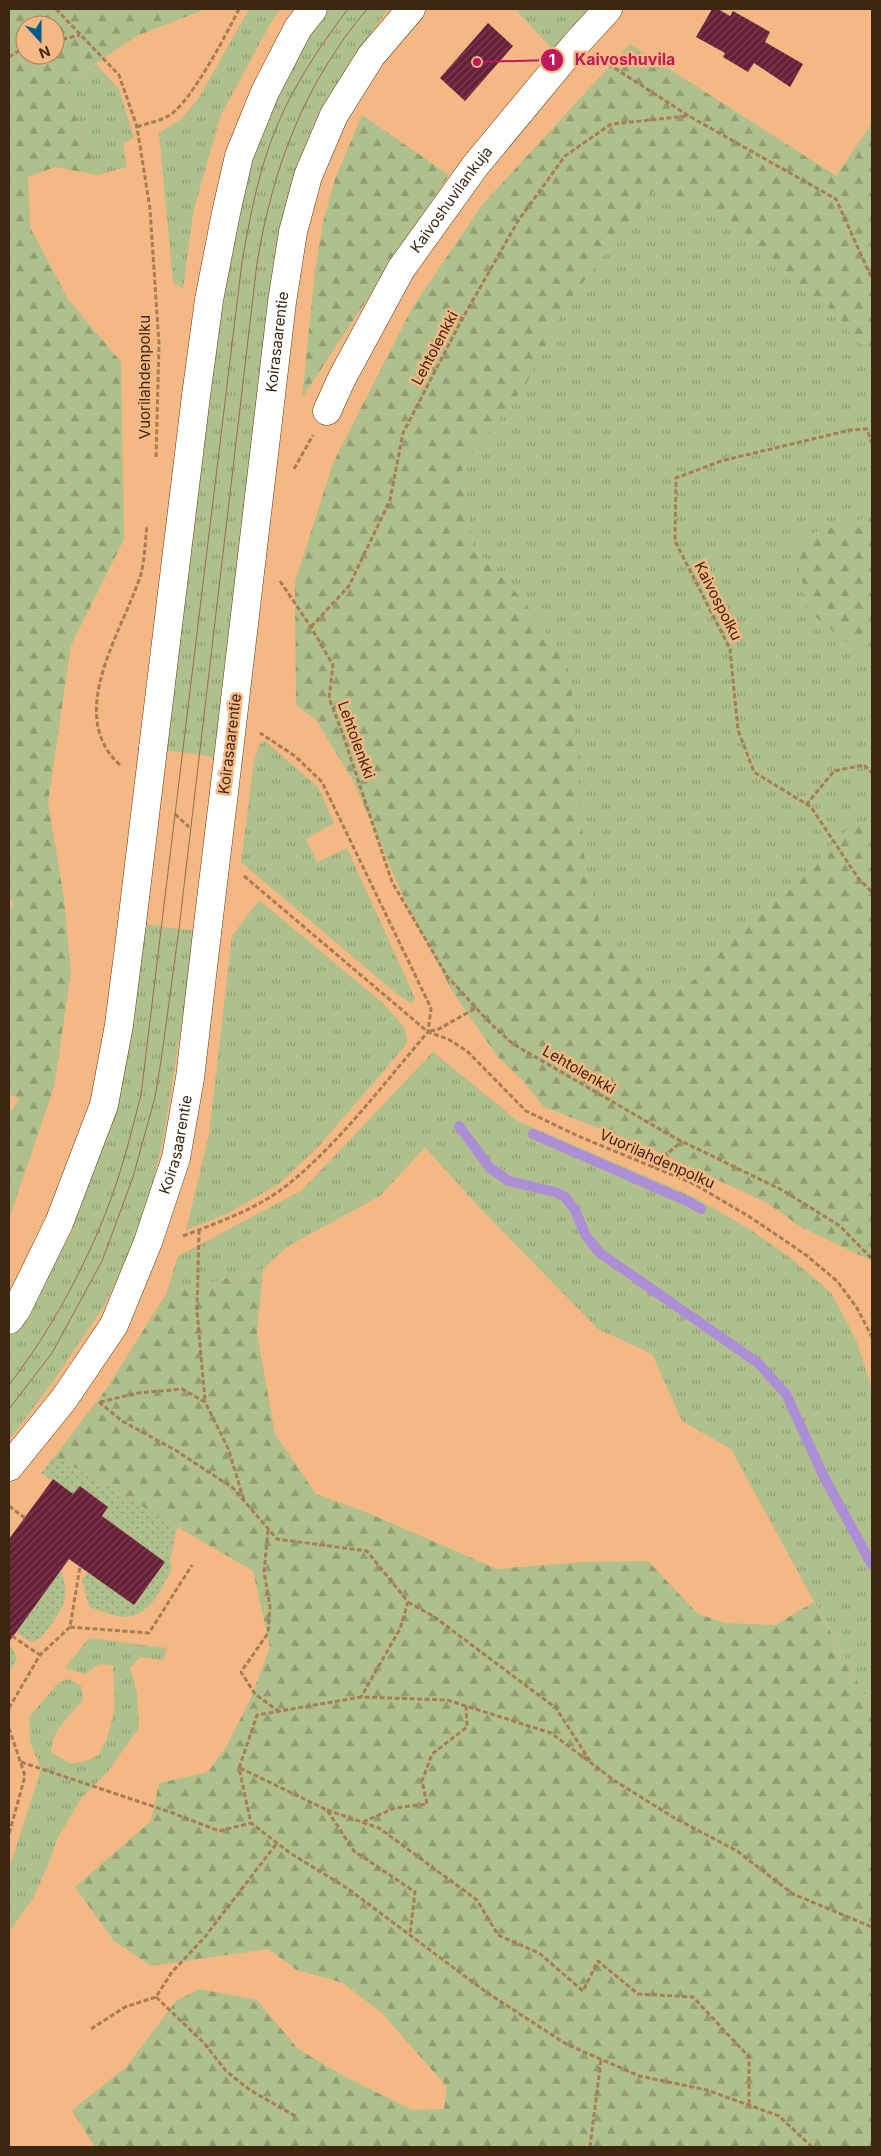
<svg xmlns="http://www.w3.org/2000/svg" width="881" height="2156" font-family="Inter,sans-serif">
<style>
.grass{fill:url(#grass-tufts)}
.forest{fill:url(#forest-firs);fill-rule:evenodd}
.garden{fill:url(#garden-dots)}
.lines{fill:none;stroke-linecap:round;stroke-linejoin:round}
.stream{stroke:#ab8ed5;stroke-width:10}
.building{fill:url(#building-hatch)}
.minor-casing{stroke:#5f3810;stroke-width:29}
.path{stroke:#a87c54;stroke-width:3;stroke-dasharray:5 2.5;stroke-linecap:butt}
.minor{stroke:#fff;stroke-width:28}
.tram{stroke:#966e49;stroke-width:1}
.minor-bridge-casing{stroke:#5f3810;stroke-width:29;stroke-linecap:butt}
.minor-bridge{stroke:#fff;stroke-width:28}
.labels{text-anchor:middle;stroke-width:5;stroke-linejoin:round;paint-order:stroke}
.street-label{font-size:15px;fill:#3c2610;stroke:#f3b884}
.leader{fill:none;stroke:#c2185b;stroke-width:2}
.callout-dot{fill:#c2185b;stroke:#f3b884;stroke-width:2}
.mark-label{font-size:15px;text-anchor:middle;font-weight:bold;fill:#fff}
.callout-label{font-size:16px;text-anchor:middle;font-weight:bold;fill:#c2185b;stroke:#f3b884;stroke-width:5;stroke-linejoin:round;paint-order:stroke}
</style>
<defs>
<pattern id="grass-tufts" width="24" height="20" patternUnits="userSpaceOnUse" patternTransform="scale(1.25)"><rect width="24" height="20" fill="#afc08d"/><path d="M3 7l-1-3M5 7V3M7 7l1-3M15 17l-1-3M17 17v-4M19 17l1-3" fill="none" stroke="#909c72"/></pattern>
<pattern id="forest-firs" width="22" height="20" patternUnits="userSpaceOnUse" patternTransform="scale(1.25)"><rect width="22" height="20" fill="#afc08d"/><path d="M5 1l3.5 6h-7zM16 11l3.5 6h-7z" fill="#909c72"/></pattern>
<pattern id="garden-dots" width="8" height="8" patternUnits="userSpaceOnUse" patternTransform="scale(1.25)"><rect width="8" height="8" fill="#afc08d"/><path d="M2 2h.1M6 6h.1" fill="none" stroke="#909c72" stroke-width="1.8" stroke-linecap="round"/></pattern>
<pattern id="building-hatch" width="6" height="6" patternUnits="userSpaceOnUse" patternTransform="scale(1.25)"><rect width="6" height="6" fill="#682039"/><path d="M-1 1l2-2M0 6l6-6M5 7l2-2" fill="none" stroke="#7a4052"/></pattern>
</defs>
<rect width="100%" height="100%" fill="#f3b884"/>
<path class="grass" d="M249 9H281L271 22 220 117 193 213 183 289 173 282 159 133 181 119 198 99Z
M324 9H388L352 60 315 121 295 172 285 210 275 261 215 757 165 750 215 330 251 144 286 67Z
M515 9H592L553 50Z
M96 64 119 89 134 138 123 143 127 167 98 175 64 85Z
M694 85 836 176 872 167V1246L659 1110 333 463Z
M265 741 318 787 334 823 306 839 317 862 347 848 415 998 411 1003 397 994 241 862 254 762 259 745Z
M259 900 384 1004 404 1027 407 1040 405 1046 320 1145 280 1183 227 1214 186 1230 209 1134 232 936Z
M142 924 196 931 164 1135 151 1191 130 1251 104 1306 54 1380 9 1440V1335L34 1298 71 1233 98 1156Z
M433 1052 518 1121 694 1197 751 1230 793 1260 832 1294 856 1340 870 1382 872 1397V1708L731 1449 682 1421 652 1354 598 1329 476 1204 425 1147 380 1196 288 1246 263 1269 166 1294 178 1256 301 1191Z
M89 1638 167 1648 163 1660 140 1657 130 1668 137 1692 139 1728 106 1774 82 1797 57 1839 48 1865 33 1898 9 1932V1869L41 1769 30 1741 29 1717 59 1682 69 1679 81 1686 83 1700C69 1716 52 1730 51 1752L71 1764 89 1760 99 1754 107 1738 115 1707 113 1665 99 1664 85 1674 65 1668Z"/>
<path class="forest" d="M9 9H206L136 36 64 85 98 175 55 167 28 177 30 227 68 299 121 362 124 539 71 645 48 803 64 898 71 973 54 1087 9 1219V1115L19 1099 9 1094V911L13 905 9 895ZM25 25H55V55H25Z
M630 44 836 176 872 123V349L859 343 823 300 806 293 702 202 653 191 566 305 526 384 462 468 473 547 524 601 567 663 573 699 584 855 604 943 652 985 691 983 726 946 797 881 848 829 872 824V1261L801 1227 767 1203 647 1147 544 1107 523 1081 498 1057 452 991 406 903 353 780 316 720 296 705 295 582 333 463 412 308 482 205Z
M362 115 449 175 302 398 315 271 323 222 335 179Z
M872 516V663L807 610 795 538Z
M263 1269 257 1333 275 1434 316 1494 368 1513 497 1569 583 1562 648 1561 697 1613 724 1623 775 1625 814 1602 872 1708V2147H95L72 2110 126 2067 176 2001 199 1989 257 2000 298 2049 342 2075 412 2110 444 2109 447 2087 382 2013 343 1983 297 1970 268 1949 151 1966 114 1941 75 1887 151 1821 159 1783 208 1772 226 1747 250 1700 270 1647 253 1571 55 1456 107 1388 166 1294Z"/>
<path class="garden" d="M55 1456 177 1527 170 1561 172 1569C162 1587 151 1615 126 1617 115 1617 99 1610 89 1607L82 1580 88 1572 134 1605 165 1562 102 1516 108 1507 80 1486 73 1494 41 1473Z
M61 1570C69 1594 66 1604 51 1625 45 1633 41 1639 31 1642L16 1632Z
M9 1644 12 1647 17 1660 9 1672Z"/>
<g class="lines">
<path class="stream" d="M459 1126 490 1168 509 1181 555 1192 565 1197 575 1210 586 1236 600 1253 758 1363 786 1394 823 1475 872 1565
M533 1134 689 1202 701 1209"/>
</g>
<path class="building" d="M712 9H718L730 16 733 11 770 32 765 42 803 64 790 87 754 63 748 72 723 57 725 53 696 37Z
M488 23 513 46 465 101 440 78Z
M53 1479 73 1494 80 1486 108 1507 102 1516 165 1562 134 1605 69 1559 9 1642V1539Z"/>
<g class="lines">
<g class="minor-casing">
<g id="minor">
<path id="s1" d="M327 411 342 378 401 269 475 166 576 44 608 9"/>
<path d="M153 749 196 396 209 300 226 213 239 156 265 92 298 28 313 9"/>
<path id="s2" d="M228 759 282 302 293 232 308 176 334 115 371 56 411 9"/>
<path d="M9 1320 17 1309 59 1223 104 1105 119 1025 132 923"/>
<path id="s3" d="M9 1467 64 1399 114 1325 148 1242 176 1158 190 1078 207 933"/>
</g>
</g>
<path class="path" d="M56 9 119 75 137 127 150 209 159 344 156 459
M55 41 80 35
M9 57 25 47
M602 60 689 116 836 199 872 279
M137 127C147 123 161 121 170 115 192 100 226 35 239 9
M872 444 867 429 850 430 721 461 676 478 675 541 730 649 738 730 754 772 811 807 858 878 872 892
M294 469 313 435
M280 581 311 627 333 665 329 698 342 732 392 882 447 976 489 1022 513 1044 675 1138 782 1190 840 1226 872 1259
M311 627 349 586 390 500 403 433 461 321 518 221 565 156 611 124 689 116
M120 765C64 714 123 631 141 574 145 559 145 541 147 525
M806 805 834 771 864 765 872 773
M175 814 189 827
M244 876 428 1032 448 1039 467 1051 526 1111 578 1136 694 1184 750 1217 806 1255 837 1281 857 1308 872 1337
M430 1031 437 1030 476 1008
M652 1167 682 1141
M199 1230 197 1311 205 1401
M183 1236C219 1222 255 1210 286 1186 340 1143 383 1084 428 1032L431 1008 322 782 295 756 260 733
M99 1402 122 1421 175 1450 233 1488 277 1539 367 1551 408 1602 400 1629 361 1697
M100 1402 138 1393 182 1389 205 1402 228 1448 244 1500
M9 1506 25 1518
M268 1530 264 1572 270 1607 268 1633 241 1672 255 1694 278 1711
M408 1602 433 1616 556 1708 590 1761
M70 1627 149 1633 192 1565
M12 1636 40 1655
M9 1708 40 1655 70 1627 80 1567
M9 1728 25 1776 9 1834
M21 1762 170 1812 219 1831 251 1823
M240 1768 327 1810 354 1851 415 1892 410 1934
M327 1810 379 1828 477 1900 498 1935 539 1953 583 1991 598 1961 638 1994 693 1997 749 2057V2105
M363 1822 395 1808 427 1804 422 1781 432 1754 467 1727 466 1706
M156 1997 204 2043 226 2071 250 2090 297 2117
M91 2029 125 2007 156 1997 172 1972 204 1938 277 1843
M590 2147 601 2060
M812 2147 779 2116 707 2090 639 2076 566 2044 486 1992 347 1888 290 1853 251 1823 239 1768 257 1715 361 1697 447 1700 551 1733 615 1781 673 1817 737 1851 793 1894 872 1927"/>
<use href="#minor" class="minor"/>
<path class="tram" d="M9 1385C55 1326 98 1244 120 1172 128 1147 134 1121 141 1095L242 262C249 223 256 184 269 147 286 97 316 51 348 9
M9 1409 52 1353 102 1261 133 1177 155 1097 161 1061 179 929 257 263C273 167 304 84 367 9"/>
<g class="minor-bridge-casing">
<path id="minor-bridge" d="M132 923 153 749
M207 933 228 759"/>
</g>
<use href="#minor-bridge" class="minor-bridge"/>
</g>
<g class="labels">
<g class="street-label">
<text dy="5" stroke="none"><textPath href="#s1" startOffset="246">Kaivoshuvilankuja</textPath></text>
<text dy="5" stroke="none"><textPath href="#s2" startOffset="420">Koirasaarentie</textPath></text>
<text transform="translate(435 348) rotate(-62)" y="5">Lehtolenkki</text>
<text transform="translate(145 377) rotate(-90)" y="5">Vuorilahdenpolku</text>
<text transform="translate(718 601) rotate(63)" y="5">Kaivospolku</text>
<text transform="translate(356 740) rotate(70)" y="5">Lehtolenkki</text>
<text transform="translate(230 744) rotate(-83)" y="5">Koirasaarentie</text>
<text transform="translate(579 1070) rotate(30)" y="5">Lehtolenkki</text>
<text dy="5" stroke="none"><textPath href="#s3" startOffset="368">Koirasaarentie</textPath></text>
<text transform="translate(657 1159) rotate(24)" y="5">Vuorilahdenpolku</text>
</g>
</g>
<path class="leader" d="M477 62L552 60"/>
<g class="callout-dot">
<circle cx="477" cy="62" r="5"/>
<circle cx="552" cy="60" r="12"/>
</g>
<g class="mark-label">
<text x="552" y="65">1</text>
</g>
<g class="callout-label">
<text x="625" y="65">Kaivoshuvila</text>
</g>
<rect width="881" height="2156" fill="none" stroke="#3c2610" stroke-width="20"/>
<g transform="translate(40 40) rotate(159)"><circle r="24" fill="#f3b884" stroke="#aa7e56"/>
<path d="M0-4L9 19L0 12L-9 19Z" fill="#045c8e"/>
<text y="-8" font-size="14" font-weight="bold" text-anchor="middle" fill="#3c2610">N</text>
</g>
</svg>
